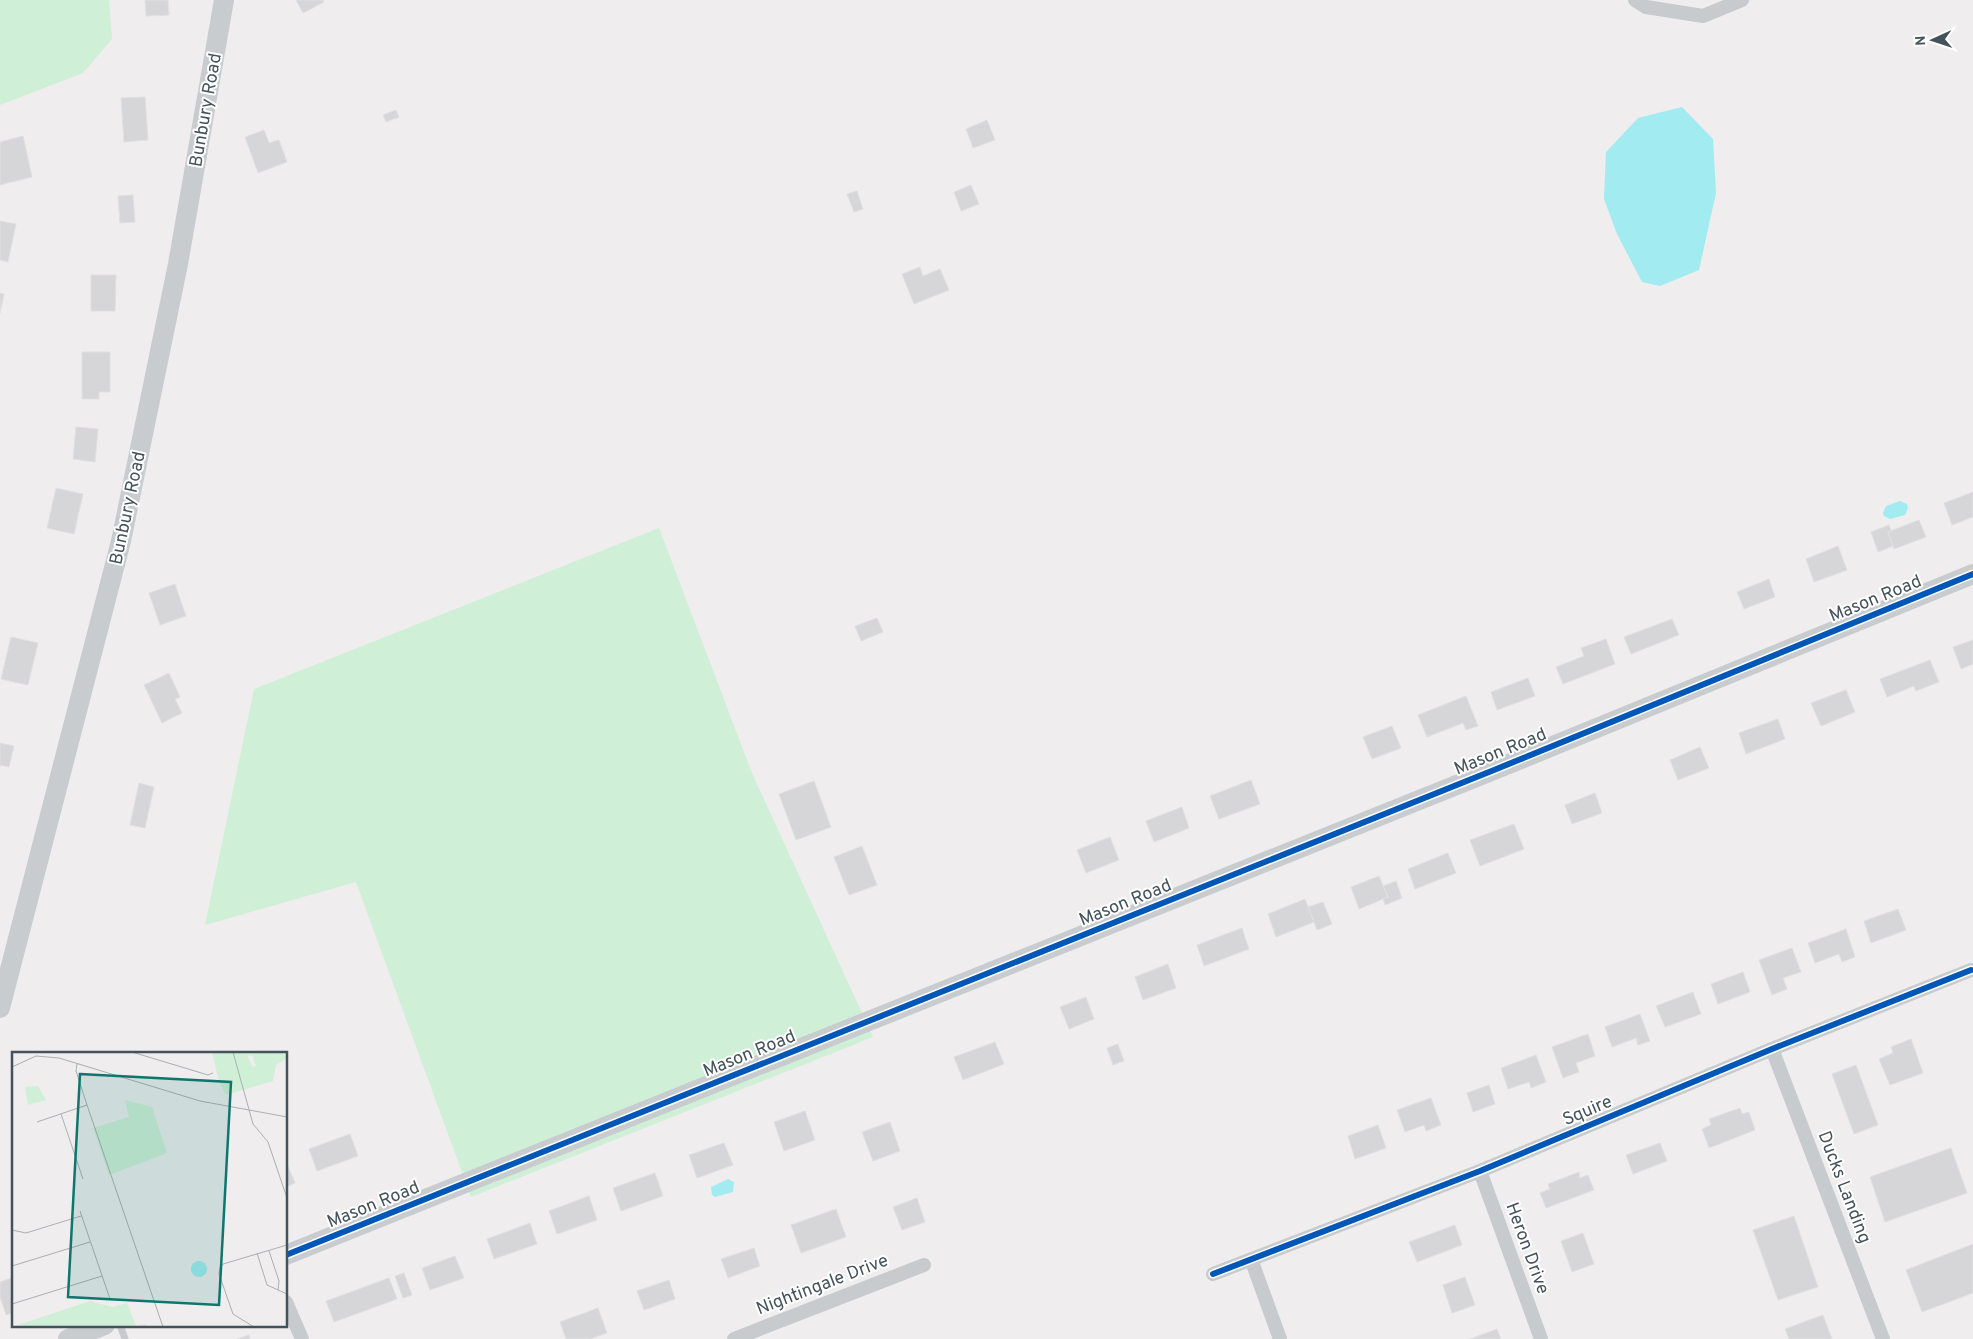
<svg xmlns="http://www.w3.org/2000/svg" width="1973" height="1339" font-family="Overpass,sans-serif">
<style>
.green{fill:#d0efd7}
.water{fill:#a2ebf0}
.building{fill:#d6d6d8;stroke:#e0dfe1}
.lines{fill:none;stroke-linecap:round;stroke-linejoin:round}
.lane{stroke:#c7cbcd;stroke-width:7}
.street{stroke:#c7cbcd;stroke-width:14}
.secondary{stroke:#c8cccf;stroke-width:20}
.cycleway-casing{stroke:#fff;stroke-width:9}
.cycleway{stroke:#0057b8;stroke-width:6}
.labels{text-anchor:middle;stroke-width:4;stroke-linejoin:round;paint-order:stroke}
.street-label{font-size:18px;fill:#44535b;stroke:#fff}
.inset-road{fill:none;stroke:#abafb3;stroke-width:1}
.view{fill:#0f766e;fill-opacity:0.15;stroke:#0f766e;stroke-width:2.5}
.inset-edge{fill:none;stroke:#44535b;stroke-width:2.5}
</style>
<rect width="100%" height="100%" fill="#efedee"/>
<path class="green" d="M0 0H109L112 39 83 73 0 105Z
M659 528 752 773 873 1037 471 1197 356 882 205 925 254 689Z"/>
<path class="water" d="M1682 107 1713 139 1716 193 1699 270 1660 286 1642 282 1617 234 1604 199 1606 152 1638 118Z
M1900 501 1907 504 1908 508 1905 515 1890 519 1884 516 1883 513 1886 506Z
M728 1179 734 1182 733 1192 715 1197 712 1195 711 1187Z"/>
<path class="building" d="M145 0H168L169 15 146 16Z
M296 0H323L324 2 303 13Z
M145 97 148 140 124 142 121 98Z
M396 110 399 117 386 122 383 115Z
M987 120 995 140 973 148 966 129Z
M264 130 269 143 279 140 287 162 258 173 245 137Z
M23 136 32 177 0 185V142Z
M971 185 979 204 961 211 954 192Z
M857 191 863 209 854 212 847 194Z
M133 195 135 222 120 223 118 196Z
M0 221 16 224 8 262 0 260Z
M920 267 923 276 940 269 949 290 914 304 902 274Z
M91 275H116L115 311H91Z
M0 293 4 294 0 313Z
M82 352H110V392H99V399H82Z
M76 427 98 429 95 462 73 459Z
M56 488 83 494 74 534 47 528Z
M1973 492V517L1952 525 1944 503Z
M1919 520 1926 537 1894 549 1888 532Z
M1889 525 1891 531 1888 532 1893 546 1878 552 1871 532Z
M1838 546 1847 570 1814 582 1806 559Z
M1769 579 1775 597 1744 609 1737 592Z
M175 584 186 616 160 625 149 593Z
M877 618 883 632 861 641 855 626Z
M1672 619 1679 635 1631 654 1624 637Z
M11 637 38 643 28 685 1 679Z
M1606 639 1615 664 1563 684 1556 667 1584 656 1581 648Z
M1973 640V664L1961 669 1953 647Z
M1930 660 1939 682 1916 691 1914 686 1887 697 1880 679Z
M169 673 180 697 175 699 182 713 162 723 144 685Z
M1528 678 1535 696 1497 710 1491 692Z
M1846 690 1855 712 1821 726 1811 703Z
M1466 696 1478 726 1466 730 1463 723 1427 737 1418 715Z
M1778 719 1785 739 1746 754 1739 733Z
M1392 726 1401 748 1372 759 1363 737Z
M0 743 14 746 9 767 0 765V767Z
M1700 747 1709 768 1678 780 1670 760Z
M1251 780 1260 804 1219 819 1210 796Z
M814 781 831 827 796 840 779 794Z
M139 783 154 787 145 828 130 825Z
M1595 793 1602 813 1572 824 1565 805Z
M1182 807 1189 828 1154 842 1146 821Z
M1514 824 1524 849 1480 866 1470 840Z
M1110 837 1119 860 1086 873 1077 850Z
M862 846 877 885 849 895 834 857Z
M1448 853 1456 873 1415 889 1408 869Z
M1379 876 1388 897 1359 909 1351 887Z
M1396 881 1402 898 1385 905 1383 899 1388 897 1383 886Z
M1305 899 1314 922 1276 937 1268 914Z
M1323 902 1332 924 1317 930 1308 907Z
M1898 909 1906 930 1871 943 1864 921Z
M1242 928 1249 949 1204 966 1197 945Z
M1846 929 1855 957 1842 962 1839 954 1815 963 1808 943Z
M1792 948 1801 972 1783 978 1787 989 1772 995 1759 960Z
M1168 964 1176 988 1143 1000 1135 977Z
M1743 972 1750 992 1718 1004 1711 984Z
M1693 992 1701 1014 1665 1027 1656 1006Z
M1086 997 1094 1019 1069 1029 1060 1007Z
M1640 1014 1650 1041 1638 1045 1636 1038 1612 1047 1605 1027Z
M1588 1034 1595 1056 1576 1063 1579 1072 1563 1078 1552 1047Z
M1911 1039 1923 1073 1890 1085 1879 1059 1893 1053 1891 1047Z
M995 1042 1004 1064 963 1080 954 1057Z
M1118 1044 1124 1061 1113 1065 1107 1048Z
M1536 1055 1546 1082 1531 1088 1529 1082 1508 1089 1501 1068Z
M1856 1065 1878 1125 1854 1134 1832 1074Z
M1489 1085 1495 1104 1473 1112 1467 1093Z
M1431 1098 1441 1125 1426 1131 1424 1125 1405 1132 1397 1110Z
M1740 1108 1742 1114 1749 1112 1755 1130 1709 1148 1702 1129 1711 1125 1709 1119Z
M805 1111 815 1140 784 1151 774 1122Z
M890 1122 900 1151 873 1161 862 1132Z
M1378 1125 1386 1148 1355 1159 1348 1136Z
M350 1134 358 1156 317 1171 309 1149Z
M724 1143 733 1165 697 1178 689 1155Z
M1660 1143 1667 1161 1633 1174 1626 1155Z
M1951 1148 1967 1193 1885 1222 1870 1177Z
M286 1162 295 1183 286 1187Z
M1579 1172 1580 1178 1588 1175 1594 1190 1546 1208 1540 1193 1550 1189 1548 1184Z
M655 1173 663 1196 621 1211 613 1188Z
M589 1196 597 1220 557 1234 549 1211Z
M917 1198 925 1222 902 1230 893 1207Z
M836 1209 846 1237 801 1253 791 1225Z
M1794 1216 1818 1287 1778 1300 1753 1230Z
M530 1223 537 1244 494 1259 487 1239Z
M1455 1225 1462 1245 1417 1262 1409 1242Z
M1583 1233 1594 1264 1572 1272 1561 1241Z
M1973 1244V1293L1922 1312 1906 1270Z
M754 1248 760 1266 728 1278 721 1259Z
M455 1256 464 1278 430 1290 422 1268Z
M404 1273 412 1295 403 1298 395 1276Z
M14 1277V1312L6 1315 0 1297V1282Z
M1465 1277 1475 1305 1452 1313 1443 1285Z
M389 1278 397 1299 334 1322 326 1301Z
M669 1280 675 1299 644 1310 637 1291Z
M598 1308 607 1333 590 1339H566L560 1322Z
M1823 1315 1832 1339H1789L1785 1329Z
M1497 1329 1501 1339H1470Z
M249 1335 250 1339H237Z"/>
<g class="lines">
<path class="lane" d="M120 1325 125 1339"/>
<path class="street" d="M1635 0 1646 7 1703 16 1742 0
M1772 1049 1883 1339
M1480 1171 1541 1339
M1251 1259 1280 1339
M1213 1274 1480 1171 1772 1049 1971 970
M286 1302 302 1339
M734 1339 924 1265"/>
<path class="secondary" d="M0 1008 121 541 178 264 224 0
M286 1255 1494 770 1973 574
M68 1339 105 1325"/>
<g class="cycleway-casing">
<path id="cycleway" d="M286 1255 1494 770 1973 574
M1213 1274 1480 1171 1772 1049 1971 970"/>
</g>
<use href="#cycleway" class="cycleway"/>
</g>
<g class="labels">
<g class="street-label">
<text transform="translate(205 110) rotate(-80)" y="6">Bunbury Road</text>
<text transform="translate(127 508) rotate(-78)" y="6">Bunbury Road</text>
<text transform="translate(1875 598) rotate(-22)" y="6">Mason Road</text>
<text transform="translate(1500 751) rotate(-22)" y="6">Mason Road</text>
<text transform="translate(1125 902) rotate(-22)" y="6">Mason Road</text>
<text transform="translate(749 1053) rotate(-22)" y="6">Mason Road</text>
<text transform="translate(1587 1110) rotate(-23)" y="6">Squire</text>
<text transform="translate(1845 1187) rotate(69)" y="6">Ducks Landing</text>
<text transform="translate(373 1204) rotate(-22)" y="6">Mason Road</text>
<text transform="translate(1528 1248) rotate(70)" y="6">Heron Drive</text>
<text transform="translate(822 1284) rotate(-21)" y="6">Nightingale Drive</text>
</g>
</g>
<g transform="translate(12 1052)">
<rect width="275" height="275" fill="#efedee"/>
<path d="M200 0H233L241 15 244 14 240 3 235 4 234 0H275V6L264 13 261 29 214 43 207 30ZM26 34 34 48 16 53 13 35ZM113 48 140 55 155 101 97 123 81 76 117 65ZM78 249 100 255 115 251 124 274 134 272 135 275H0Z" fill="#d0efd7"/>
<path d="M179 217a8 8 0 1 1 16 0a8 8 0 1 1-16 0Z" fill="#a2ebf0"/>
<path class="inset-road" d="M120 0 196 23 201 21M221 0 241 72 256 90 275 146M65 12 64 19 75 53 151 275M0 15 24 4 47 6 188 49 275 65M49 62 71 127M25 70 75 53M68 159 98 247M0 178 14 181 69 164M257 199 267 229 266 238M245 201 255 233 275 242M0 214 78 190M0 252 90 224M242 275 221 262 207 222 208 216 211 212 275 193"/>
<path class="view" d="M68 22 219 30 207 253 56 245Z"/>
<rect width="275" height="275" class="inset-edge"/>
</g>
<g transform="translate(1933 40) rotate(267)" stroke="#ffffff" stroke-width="4" paint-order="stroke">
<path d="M0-4L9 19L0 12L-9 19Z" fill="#44535b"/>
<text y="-8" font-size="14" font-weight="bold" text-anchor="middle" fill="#44535b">N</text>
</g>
</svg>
